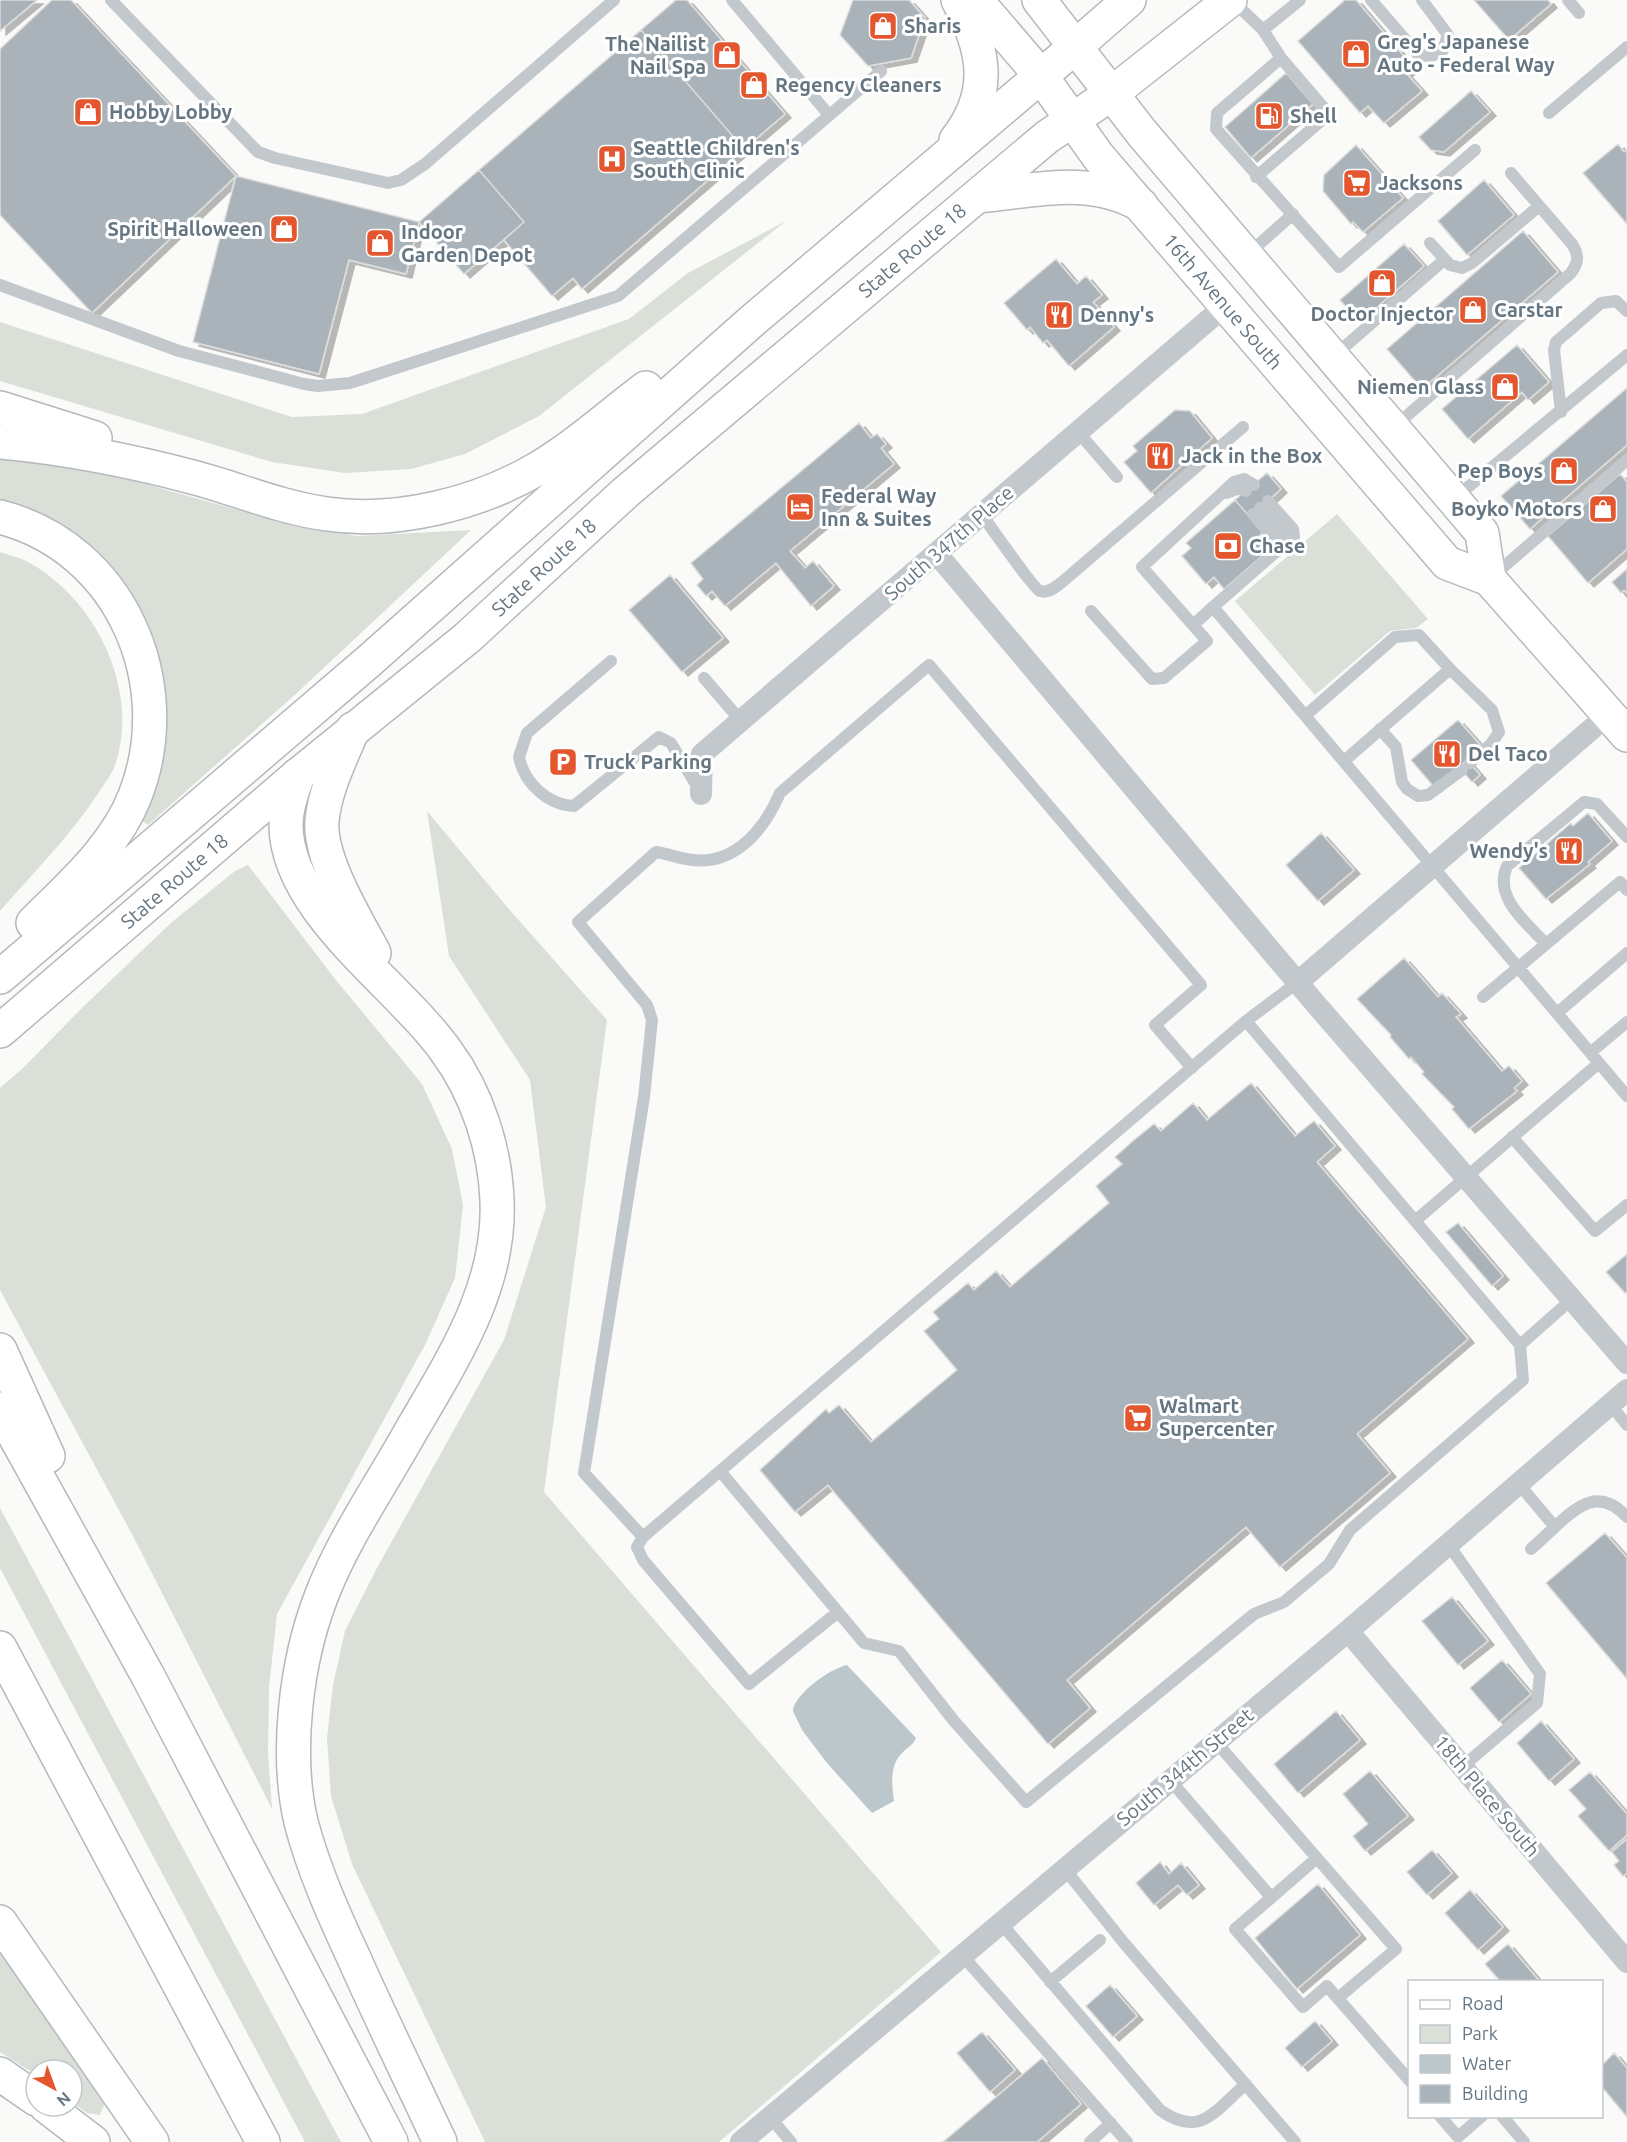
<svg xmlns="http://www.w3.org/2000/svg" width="1627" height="2142" font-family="Ubuntu,sans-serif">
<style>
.green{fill:#dadfd7}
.water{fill:#bbc7cb}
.building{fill:#aab3b9;stroke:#dcdcda;stroke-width:1.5;filter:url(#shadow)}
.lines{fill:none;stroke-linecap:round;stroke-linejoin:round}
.primary-casing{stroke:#b5babe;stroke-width:36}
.trunk-casing{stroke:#b4b9bd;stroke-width:36}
.motorway-casing{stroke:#b4b9bd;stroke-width:36}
.service{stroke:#c3c8cc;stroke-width:12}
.minor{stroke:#c3c8cc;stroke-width:22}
.primary{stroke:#fff;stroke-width:33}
.trunk{stroke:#fff;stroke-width:33}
.motorway{stroke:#fff;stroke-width:33}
.labels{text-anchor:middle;stroke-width:6;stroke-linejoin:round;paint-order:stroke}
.poi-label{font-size:20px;font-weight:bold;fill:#657683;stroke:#fff;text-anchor:start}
.street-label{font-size:20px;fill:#657683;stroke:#fff}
</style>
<defs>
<filter id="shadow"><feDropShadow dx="6" dy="4" stdDeviation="0" flood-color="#0004"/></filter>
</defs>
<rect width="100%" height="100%" fill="#fafaf8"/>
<path class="green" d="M786 221 539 416 465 454 411 469 345 473 272 462 0 381V322L292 417 362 414 629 319 688 273Z
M0 455 89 468 298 527 357 536 471 530 298 692 148 825 142 821 154 769 148 637 0 505Z
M1337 514 1428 619 1416 628 1390 631 1315 695 1235 601Z
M0 552C8 555 18 557 26 561 95 597 141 690 115 765 112 774 104 784 99 792 70 836 34 872 0 911Z
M427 811 508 908 607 1020 544 1492 941 1952 719 2142H485L352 1864 331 1796 327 1738 333 1685 345 1631 377 1568 504 1340 546 1207 530 1080 449 956Z
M248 865 335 979 422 1084 452 1149 463 1205 455 1278 426 1343 277 1614 269 1687 268 1752 272 1809 134 1538 0 1290V1088L22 1069 85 1005 172 922 235 871Z
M0 1508 341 2142H305L0 1568Z
M0 1949 105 2103 100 2115 87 2113 72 2102V2070H36V2075L0 2052Z"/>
<path class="water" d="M847 1665 916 1738C914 1744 908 1747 903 1752 889 1765 892 1784 894 1801L872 1813 827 1763 802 1730 793 1711C794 1694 831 1668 847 1665Z"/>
<path class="building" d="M0 0H37L0 31Z
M52 0H71L236 176 92 313 0 215V49Z
M676 0H687L785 114 744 149 641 30Z
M853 0H909L925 18 911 58 868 66 840 35Z
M1345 0H1356L1413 67 1406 73 1422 91 1384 123 1368 106 1360 113 1298 41Z
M1474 0H1548L1551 4 1509 40Z
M641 30 744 149 582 289 573 278 552 296 504 240 524 222 479 170Z
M1286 73 1313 104 1251 158 1225 127Z
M1471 91 1490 112 1444 152 1431 150 1419 137Z
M1618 144 1624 152 1627 150V224L1583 173Z
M1356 145 1403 198 1363 232 1353 222 1351 224 1323 191 1324 175Z
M479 170 524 222 464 274 419 222Z
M236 176 419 222 406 274 349 260 319 374 193 342Z
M1484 180 1514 215 1467 255 1438 221Z
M1523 231 1558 272 1422 389 1387 349Z
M1404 244 1424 266 1360 322 1340 300Z
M1056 259 1077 284 1086 276 1102 295 1093 302 1114 327 1069 366 1047 340 1043 343 1030 327 1027 330 1004 303Z
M1517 345 1549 382 1528 400 1522 392 1468 439 1442 409Z
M1627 388V445L1530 529 1501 496Z
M1175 410 1190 411 1212 438 1151 493 1124 462 1137 451 1133 446Z
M859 423 871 438 877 434 886 444 881 448 894 464 790 551 805 568 813 561 834 586 811 606 776 563 725 606 712 591 706 596 697 585 703 579 691 563Z
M1267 473 1281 489 1250 517 1235 500Z
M1620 474 1627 482V549L1588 583 1548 536Z
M1235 500 1263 532 1259 536 1270 549 1224 589 1214 577 1206 584 1182 556 1191 548 1186 543Z
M1627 569V593L1624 590 1621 593 1612 582Z
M670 575 723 638 682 672 629 610Z
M1458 720 1482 747 1435 788 1411 760Z
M1467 760 1480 775 1472 782 1459 767Z
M1588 813 1612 841 1588 862 1590 864 1546 899 1519 868 1571 823 1573 826Z
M1321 833 1354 870 1318 901 1286 865Z
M1404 958 1438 997 1442 993 1461 1014 1456 1017 1502 1071 1509 1066 1522 1081 1514 1088 1517 1091 1469 1129 1452 1109 1454 1107 1422 1074 1424 1072 1411 1057 1409 1059 1390 1037 1391 1035 1357 999Z
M1251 1083 1295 1136 1314 1121 1335 1146 1317 1162 1468 1339 1357 1434 1390 1473 1280 1567 1246 1527 1067 1680 1090 1708 1048 1744 828 1485 795 1512 760 1470 826 1409 829 1413 839 1405 871 1442 957 1370 924 1331 939 1319 933 1312 968 1283 974 1290 996 1271 1010 1287 1109 1203 1096 1186 1122 1164 1115 1157 1134 1140 1154 1124 1161 1131 1193 1103 1207 1120Z
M1458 1223 1503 1276 1492 1286 1446 1232Z
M1627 1254V1292L1625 1293 1606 1272Z
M1605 1533 1627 1558V1679L1546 1583Z
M1452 1597 1488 1641 1458 1665 1422 1621Z
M1502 1660 1531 1694 1499 1722 1470 1688Z
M1336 1711 1360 1740 1298 1793 1274 1764Z
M1541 1721 1574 1759 1549 1781 1517 1743Z
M1370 1771 1408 1816 1365 1851 1353 1836 1368 1824 1343 1794Z
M1590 1772 1627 1814V1835L1609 1851 1578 1816 1586 1809 1569 1790Z
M1627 1839V1873L1623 1876 1614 1865 1619 1861 1612 1852Z
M1432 1850 1452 1873 1427 1895 1407 1872Z
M1160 1862 1169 1874 1181 1863 1199 1885 1187 1895 1178 1885 1154 1905 1136 1883Z
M1318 1884 1360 1935 1297 1989 1255 1938Z
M1470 1890 1503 1927 1478 1950 1445 1913Z
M1508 1944 1540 1982H1501L1485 1964Z
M1110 1985 1137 2016 1113 2037 1086 2006Z
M1315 2021 1332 2041 1302 2067 1285 2048Z
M982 2032 1015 2070 990 2092 957 2053Z
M1614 2053 1627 2068V2117L1602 2087V2065Z
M1042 2058 1081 2104 1037 2142H943Z"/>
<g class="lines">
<g class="primary-casing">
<g id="primary">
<path id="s1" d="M976 0 1041 76 1098 156 1447 563 1489 579 1627 735"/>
<path d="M1039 0 1142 133 1482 533 1489 579"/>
<path d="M1075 47 1129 0"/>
<path d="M1111 94 1230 0"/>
</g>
</g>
<g class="trunk-casing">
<g id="trunk">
<path d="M978 196C1035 191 1089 175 1141 205"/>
<path id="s2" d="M298 775 467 638 626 492 1047 137 1111 94"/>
</g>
</g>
<g class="motorway-casing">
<g id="motorway">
<path d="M956 140C993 93 985 49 958 0"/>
<path d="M0 408 95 438"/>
<path d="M0 442C66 448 132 461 196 478 240 490 282 508 327 514 396 524 477 504 537 469 576 446 610 415 646 388"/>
<path d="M0 517C121 548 179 683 135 796 115 847 71 885 33 923"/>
<path d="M353 729C341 758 325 789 322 821 319 859 356 919 374 953"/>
<path d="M298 775C292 792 286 808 286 826 287 911 400 986 446 1051 477 1093 495 1148 497 1200 501 1286 453 1359 411 1431 381 1485 343 1539 321 1597 296 1662 285 1753 301 1822 313 1868 333 1913 353 1956 381 2019 411 2080 440 2142"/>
<path d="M0 977 369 661 752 321 1075 47"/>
<path id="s3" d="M0 1031 298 775"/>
<path d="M0 1350 48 1456"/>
<path d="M0 1409 148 1676 391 2142"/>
<path d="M0 1648 263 2142"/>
<path d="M0 1922 152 2142"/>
<path d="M0 2074 36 2099"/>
<path d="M46 2106 93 2142"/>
</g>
</g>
<path class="service" d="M111 0 258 152 275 158 388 183 401 180 425 164 614 0
M732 0 829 115
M1232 0 1263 30 1300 0
M1371 0 1417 53 1430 57 1443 50 1448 35 1422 0
M1568 0 1579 13
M1263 30 1281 58 1217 113 1216 129 1339 267 1475 150
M1549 113 1627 47
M1256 177 1329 114 1281 58
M1430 243 1450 265 1462 268 1472 263 1539 206
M1247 255 1293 214
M0 285 179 351 304 384 318 386 350 383 618 296 881 71
M1334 356 1444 260
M1561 412 1554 350 1556 342 1601 303 1616 301 1627 311
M1394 427 1571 273C1579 262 1579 255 1572 244L1511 173
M1078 432 1117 477
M1226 493 1240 488 1246 491
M1455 498 1627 355
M1268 501 1293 529 1294 537 1281 548
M1253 514 1278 544V551
M982 515C990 526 1034 589 1040 591 1048 594 1055 587 1061 583L1243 427
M1493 576 1627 460
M1213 607 1285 544 1284 534 1260 508
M1091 611 1152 679 1164 678 1207 641 1142 567 1234 482 1244 479 1254 485
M1193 625 1213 607 1627 1096
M611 661 527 733 519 757C524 783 548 805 574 806L659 737 671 743 698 788
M1450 669 1492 710 1499 732 1491 744 1470 763
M704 678 741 721
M1306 715 1395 637 1419 635 1450 669 1344 761
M1380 729 1396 747 1402 782 1407 789 1418 796 1428 795 1462 770
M1546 944C1527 923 1493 898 1507 866L1584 802 1597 804 1627 837
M1483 997 1620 882 1627 890
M1557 1013 1627 953
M1591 1052 1627 1022
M1512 1137 1595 1231 1627 1205
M1415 1221 1599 1063
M1520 1345 1572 1299
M1610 1404 1627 1425
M720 1471 864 1643 899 1651 954 1721 1026 1802 1254 1614 1284 1602 1329 1564 1350 1530 1523 1380 1520 1345 1246 1021
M1518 1483 1555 1527C1579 1504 1600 1488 1627 1517
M643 1537 584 1473 644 1097 652 1020 647 1005 578 922 656 852C669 854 681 859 693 860 736 865 765 828 780 793L929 665 1201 985 1155 1025 1192 1068
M1448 1544 1540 1674 1537 1703 1462 1767
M1531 1549 1555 1527
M838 1612 749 1684 643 1560 637 1547 643 1537 1246 1021 1298 982
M1216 1742 1396 1949 1338 1998
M1170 1780 1271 1897
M1317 1858 1235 1929 1303 2007 1327 1986 1410 2081
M1064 1868 1124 1943 1295 2142
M1000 1922 1160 2110C1201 2139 1214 2111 1246 2084
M961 1954 1127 2142
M1050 1982 1100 1940
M1440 2116 1458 2137 1482 2116
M1502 2116 1524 2142
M770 2117 791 2142
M1090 2142 1111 2123"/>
<path class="minor" d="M937 554 1314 1002 1627 1363
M701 794 702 754 1226 305
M1298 982 1609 714
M1348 1631 1627 1962
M741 2142 1348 1631 1627 1390"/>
<use href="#primary" class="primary"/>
<use href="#trunk" class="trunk"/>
<use href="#motorway" class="motorway"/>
</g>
<defs>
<g id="shop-square" transform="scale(1.5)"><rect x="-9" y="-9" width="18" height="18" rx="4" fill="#e4572e" stroke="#fff"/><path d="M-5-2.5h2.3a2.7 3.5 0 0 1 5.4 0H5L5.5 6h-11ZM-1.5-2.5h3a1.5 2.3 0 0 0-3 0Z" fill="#fff"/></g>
<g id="fuel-square" transform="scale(1.5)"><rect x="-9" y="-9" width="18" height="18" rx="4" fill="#e4572e" stroke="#fff"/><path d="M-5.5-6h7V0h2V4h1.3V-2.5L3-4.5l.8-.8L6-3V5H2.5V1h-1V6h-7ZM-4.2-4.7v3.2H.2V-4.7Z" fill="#fff"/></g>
<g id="hospital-square" transform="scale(1.5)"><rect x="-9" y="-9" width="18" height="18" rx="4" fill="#e4572e" stroke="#fff"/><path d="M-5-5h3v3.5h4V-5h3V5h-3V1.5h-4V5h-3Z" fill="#fff"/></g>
<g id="supermarket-square" transform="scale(1.5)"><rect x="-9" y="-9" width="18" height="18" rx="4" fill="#e4572e" stroke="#fff"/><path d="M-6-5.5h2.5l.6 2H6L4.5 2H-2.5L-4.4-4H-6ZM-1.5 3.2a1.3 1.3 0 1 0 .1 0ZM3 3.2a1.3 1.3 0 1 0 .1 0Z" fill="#fff"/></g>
<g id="restaurant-square" transform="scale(1.5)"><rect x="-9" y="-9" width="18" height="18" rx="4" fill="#e4572e" stroke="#fff"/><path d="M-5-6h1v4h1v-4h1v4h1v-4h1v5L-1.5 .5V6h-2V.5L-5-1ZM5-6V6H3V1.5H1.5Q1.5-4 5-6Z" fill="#fff"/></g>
<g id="hotel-square" transform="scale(1.5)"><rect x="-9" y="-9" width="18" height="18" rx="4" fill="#e4572e" stroke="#fff"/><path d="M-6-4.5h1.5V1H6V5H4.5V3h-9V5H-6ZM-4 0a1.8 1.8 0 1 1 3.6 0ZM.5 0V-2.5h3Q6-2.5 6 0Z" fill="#fff"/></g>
<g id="bank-square" transform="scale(1.5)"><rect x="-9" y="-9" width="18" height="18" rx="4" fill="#e4572e" stroke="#fff"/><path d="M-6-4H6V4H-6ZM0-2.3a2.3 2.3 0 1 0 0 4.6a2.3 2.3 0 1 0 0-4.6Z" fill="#fff"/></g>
<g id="parking-square" transform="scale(1.5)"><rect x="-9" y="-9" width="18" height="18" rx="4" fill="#e4572e" stroke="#fff"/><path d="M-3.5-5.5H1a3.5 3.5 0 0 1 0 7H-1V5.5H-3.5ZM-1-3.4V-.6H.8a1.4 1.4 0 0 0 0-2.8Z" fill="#fff"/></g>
</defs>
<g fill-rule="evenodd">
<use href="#shop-square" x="883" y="26"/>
<use href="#shop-square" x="1356" y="54"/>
<use href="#shop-square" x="727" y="55"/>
<use href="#shop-square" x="754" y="85"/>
<use href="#shop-square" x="88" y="112"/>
<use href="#fuel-square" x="1269" y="116"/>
<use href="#hospital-square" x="612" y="159"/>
<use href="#supermarket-square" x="1357" y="183"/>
<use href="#shop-square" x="284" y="229"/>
<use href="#shop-square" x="380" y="243"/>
<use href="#shop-square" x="1382" y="283"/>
<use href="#shop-square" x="1473" y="310"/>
<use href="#restaurant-square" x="1059" y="315"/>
<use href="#shop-square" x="1505" y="387"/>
<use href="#restaurant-square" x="1160" y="456"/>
<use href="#shop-square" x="1564" y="471"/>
<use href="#hotel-square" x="800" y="507"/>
<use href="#shop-square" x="1603" y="509"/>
<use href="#bank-square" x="1228" y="546"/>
<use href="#restaurant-square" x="1447" y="754"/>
<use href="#parking-square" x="563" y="762"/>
<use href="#restaurant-square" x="1569" y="851"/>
<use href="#supermarket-square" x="1138" y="1418"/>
</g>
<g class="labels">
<g class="poi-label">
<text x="904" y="33">Sharis</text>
<text x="1377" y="49">Greg's Japanese<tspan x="1377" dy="23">Auto - Federal Way</tspan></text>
<text x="706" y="51" text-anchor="end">The Nailist<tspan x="706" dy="23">Nail Spa</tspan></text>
<text x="775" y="92">Regency Cleaners</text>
<text x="109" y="119">Hobby Lobby</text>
<text x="1290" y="123">Shell</text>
<text x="633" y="155">Seattle Children's<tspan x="633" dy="23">South Clinic</tspan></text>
<text x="1378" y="190">Jacksons</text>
<text x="263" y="236" text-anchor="end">Spirit Halloween</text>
<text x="401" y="239">Indoor<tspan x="401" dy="23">Garden Depot</tspan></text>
<text x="1494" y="317">Carstar</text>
<text x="1382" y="321" text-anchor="middle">Doctor Injector</text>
<text x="1080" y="322">Denny's</text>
<text x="1484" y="394" text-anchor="end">Niemen Glass</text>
<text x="1181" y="463">Jack in the Box</text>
<text x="1543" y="478" text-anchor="end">Pep Boys</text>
<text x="821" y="503">Federal Way<tspan x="821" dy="23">Inn &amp; Suites</tspan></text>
<text x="1582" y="516" text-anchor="end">Boyko Motors</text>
<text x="1249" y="553">Chase</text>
<text x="1468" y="761">Del Taco</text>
<text x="584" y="769">Truck Parking</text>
<text x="1548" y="858" text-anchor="end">Wendy's</text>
<text x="1159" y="1413">Walmart<tspan x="1159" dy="23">Supercenter</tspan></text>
</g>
<g class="street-label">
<text dy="7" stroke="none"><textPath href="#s2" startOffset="808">State Route 18</textPath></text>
<text dy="7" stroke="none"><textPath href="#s1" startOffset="390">16th Avenue South</textPath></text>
<text transform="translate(949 543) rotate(-41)" y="7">South 347th Place</text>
<text dy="7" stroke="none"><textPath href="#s2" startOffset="322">State Route 18</textPath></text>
<text dy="7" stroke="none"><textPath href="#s3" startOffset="230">State Route 18</textPath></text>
<text transform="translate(1185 1767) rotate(-40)" y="7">South 344th Street</text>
<text transform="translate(1487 1796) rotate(50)" y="7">18th Place South</text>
</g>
</g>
<rect x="1408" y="1980" width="195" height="138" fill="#ffffff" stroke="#c1c8cd" stroke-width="1.5"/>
<rect x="1420" y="2000" width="30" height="9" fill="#ffffff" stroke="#c1c8cd" stroke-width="1.5"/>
<text x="1462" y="2010" font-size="18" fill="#657683">Road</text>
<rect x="1420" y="2025" width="30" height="18" fill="#dadfd7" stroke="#c1c8cd" stroke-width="1.5"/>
<text x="1462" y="2040" font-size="18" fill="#657683">Park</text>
<rect x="1420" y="2055" width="30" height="18" fill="#bbc7cb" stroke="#c1c8cd" stroke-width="1.5"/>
<text x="1462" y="2070" font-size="18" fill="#657683">Water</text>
<rect x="1420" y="2085" width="30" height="18" fill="#aab3b9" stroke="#c1c8cd" stroke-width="1.5"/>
<text x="1462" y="2100" font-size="18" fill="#657683">Building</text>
<g transform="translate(54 2088) rotate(139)"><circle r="28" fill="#ffffff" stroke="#c1c8cd" stroke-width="1.5"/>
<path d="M0-4.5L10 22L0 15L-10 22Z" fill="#e4572e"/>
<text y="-9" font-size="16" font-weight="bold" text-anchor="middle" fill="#657683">N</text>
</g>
</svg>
